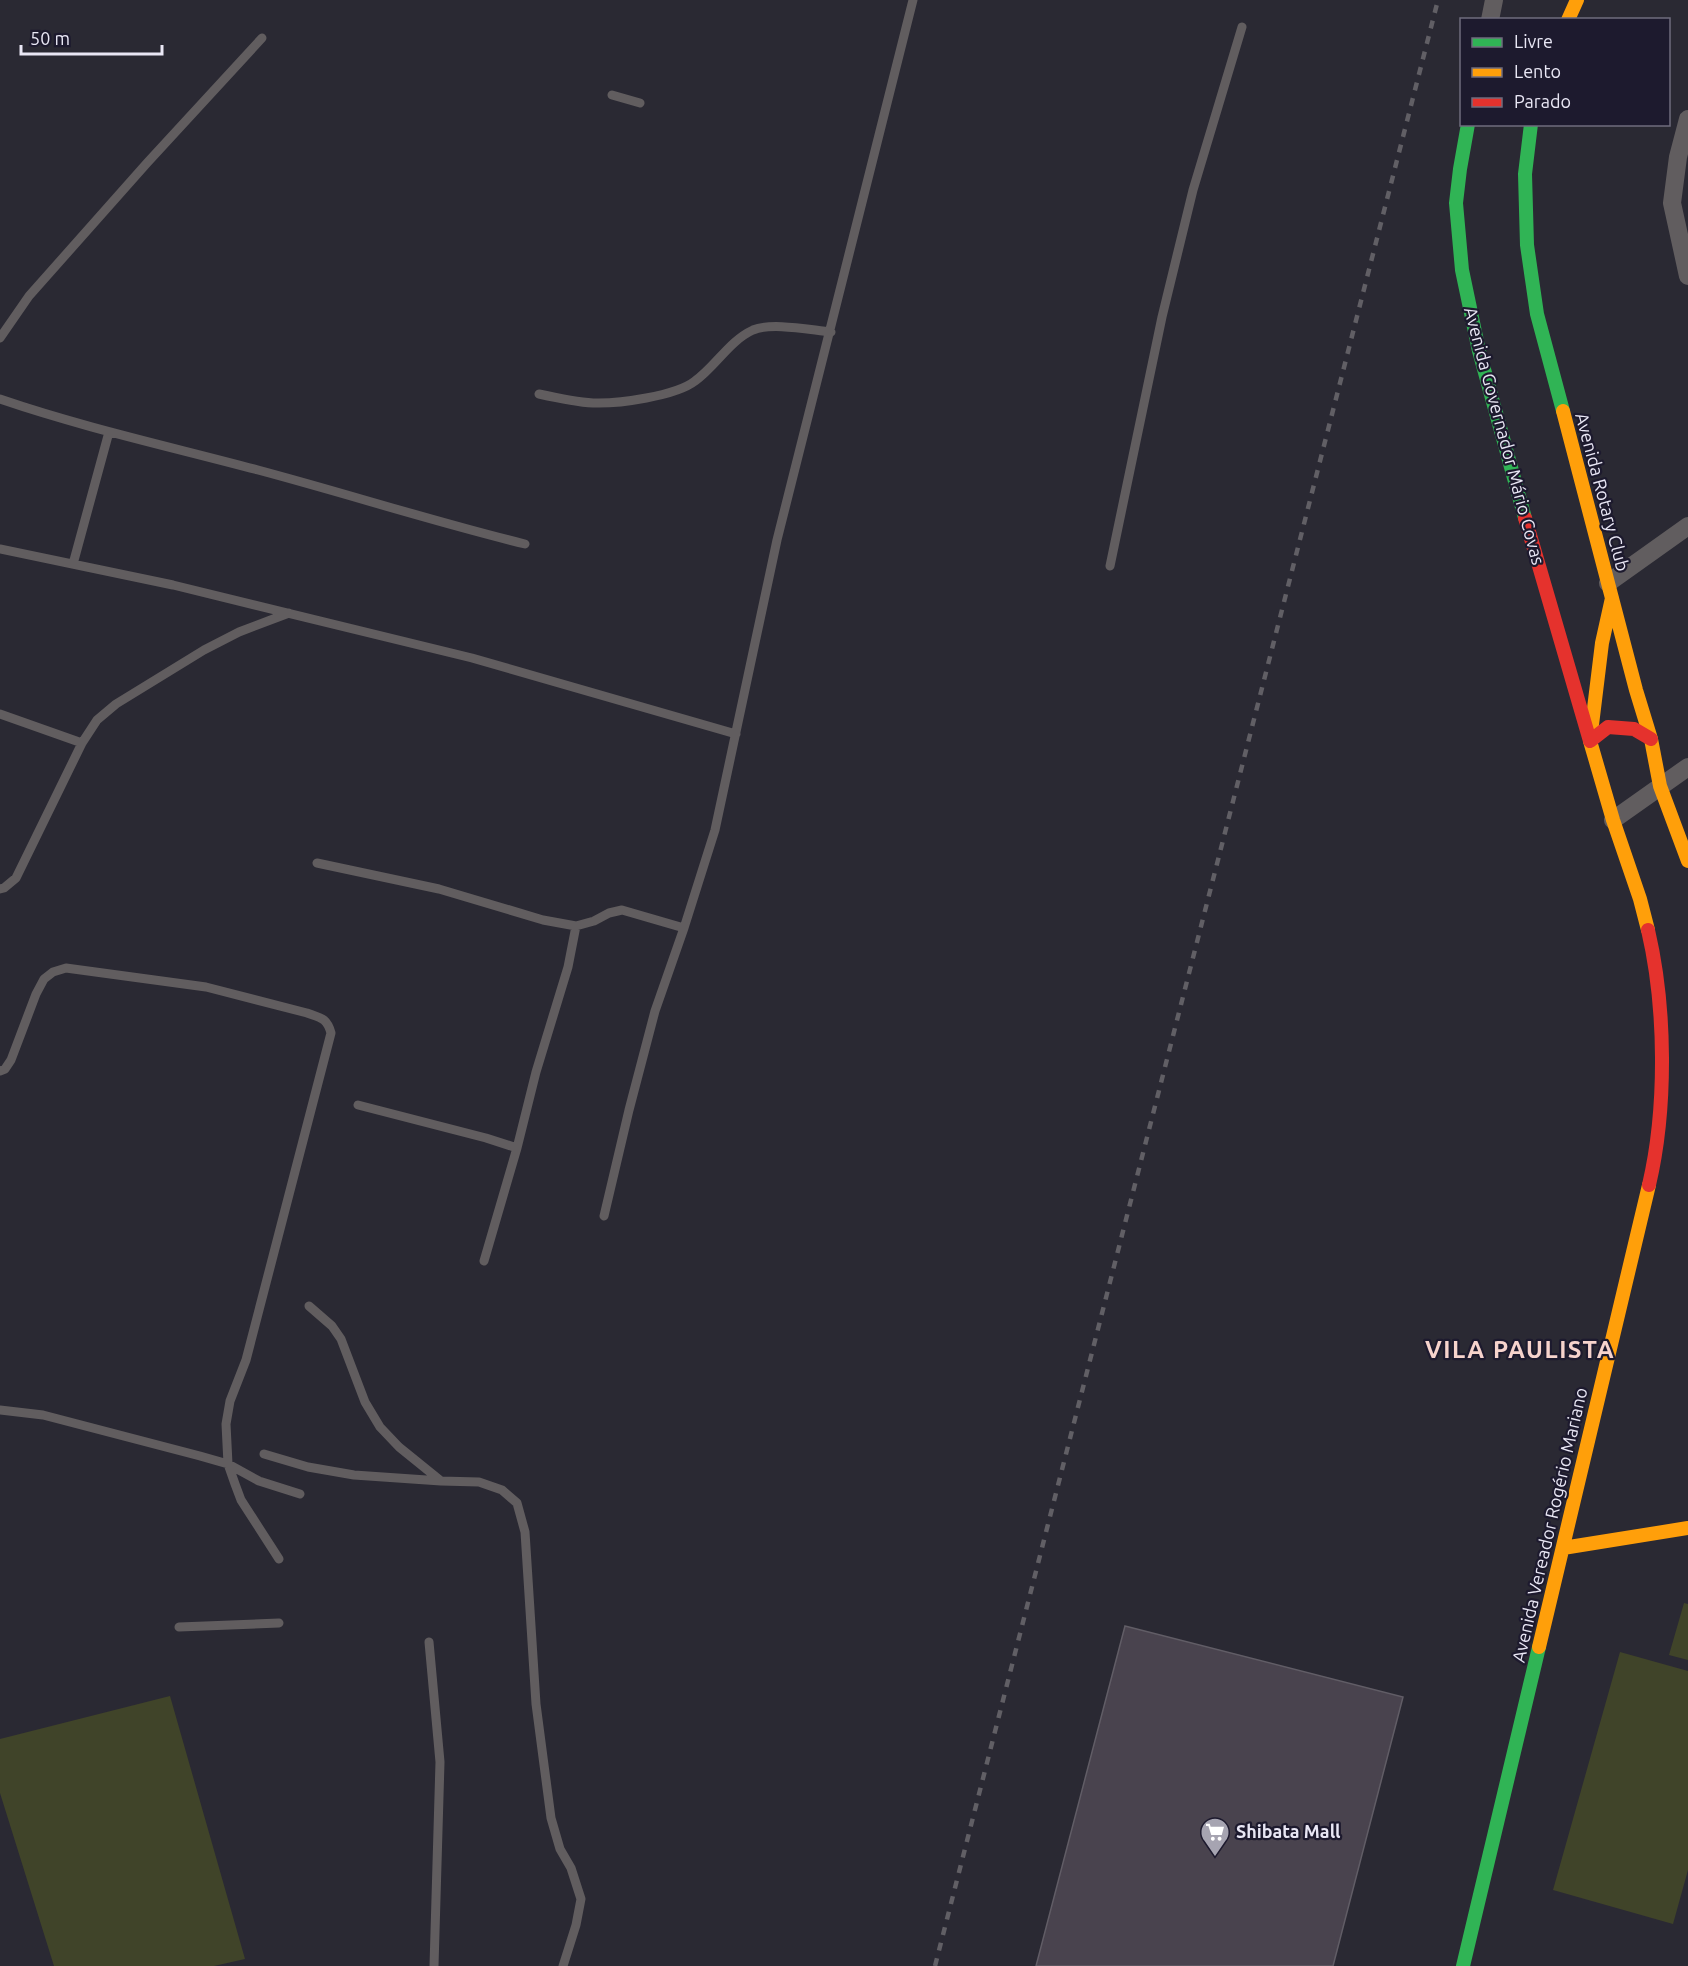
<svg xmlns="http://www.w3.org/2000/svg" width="1688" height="1966" font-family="Ubuntu,sans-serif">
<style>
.green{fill:#404429}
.building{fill:#49434e;stroke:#615d66;stroke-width:1.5}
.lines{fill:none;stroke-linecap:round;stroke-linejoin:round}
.lane{stroke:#615d5f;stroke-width:9}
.street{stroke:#615d5f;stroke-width:18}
.fast{stroke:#30b455;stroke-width:14}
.slow{stroke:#ff9f0a;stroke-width:14}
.jam{stroke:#e5322d;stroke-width:14}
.rail{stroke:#615f65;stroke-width:4.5;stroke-dasharray:8 8;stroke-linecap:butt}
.labels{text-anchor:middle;stroke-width:4.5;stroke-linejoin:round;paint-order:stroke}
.street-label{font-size:18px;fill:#e9e7f5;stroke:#1d1a2e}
.poi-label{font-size:18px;font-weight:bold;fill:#e9e7f5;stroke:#1d1a2e;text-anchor:start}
.district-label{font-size:24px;font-weight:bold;letter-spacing:1.5px;fill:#f6d3cc;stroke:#1d1a2e}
</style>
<rect width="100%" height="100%" fill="#2a2933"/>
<path class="green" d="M1684 1603 1688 1604V1660L1669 1655Z
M1620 1652 1688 1671V1870L1673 1924 1553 1890Z
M170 1696 245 1959 214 1966H54L0 1793V1739Z"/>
<path class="building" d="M1125 1626 1403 1697 1333 1966H1036Z"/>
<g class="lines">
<path class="lane" d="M612 95 640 103
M0 338 29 296 147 163 262 38
M539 394C557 398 575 402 593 403 618 404 676 396 695 381 716 366 729 341 753 330 772 322 810 330 831 332
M0 399C85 428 172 447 258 470 348 494 435 522 525 544
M0 549 173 585 472 658 736 734
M73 564 109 432
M1110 566 1162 317 1193 190 1242 27
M0 714 82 743
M317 863 439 889 543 920 576 926 594 921 609 913 622 910 684 928 655 1011 629 1110 604 1216
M0 889 4 888 16 878 82 743 97 720 116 704 204 650 239 632 289 613
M684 928 715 830 777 540 913 0
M0 1071 5 1069 11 1060 36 994 44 979 53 972 66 968 206 987 307 1013C321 1018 327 1018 331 1033L246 1360 230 1401 226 1424 228 1464 235 1484 241 1500 279 1559
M358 1105 486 1138 517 1148 536 1072 568 967 576 926
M484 1261 517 1148
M309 1306 332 1326 341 1339 365 1402 380 1427 399 1447 441 1481 479 1482 502 1490 517 1503 525 1532 536 1704 551 1818 560 1849 571 1868 581 1899 576 1925 563 1966
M0 1410 43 1415 200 1456 228 1464 259 1481 300 1494
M264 1454 308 1467 354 1475 441 1481
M179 1627 279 1623
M429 1642 440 1762 434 1966"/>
<path class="street" d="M1490 20 1494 0
M1688 119 1678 157 1672 203 1688 276
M1608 583 1688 526
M1613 820 1688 767"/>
<path class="fast" d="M1468 124 1460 169 1456 203 1462 270 1479 351 1525 518
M1531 124 1525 174 1527 245 1537 314 1563 411
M1463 1966 1539 1647"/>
<path class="slow" d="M1568 20 1577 0
M1563 411 1636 690 1651 739 1660 786 1688 861
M1612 598 1602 643 1590 741 1613 820 1640 899 1648 930
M1563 1548 1688 1528
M1539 1647 1649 1185"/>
<path class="jam" d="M1525 518 1590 741
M1590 741 1608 727 1634 729 1651 739
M1648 930C1666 1007 1667 1108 1649 1185"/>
<path class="rail" d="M935 1966 1438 0"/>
</g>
<defs>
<g id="supermarket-pin" transform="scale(1.5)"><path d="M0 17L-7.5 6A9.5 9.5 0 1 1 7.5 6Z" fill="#a6a4b1" stroke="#1d1a2e"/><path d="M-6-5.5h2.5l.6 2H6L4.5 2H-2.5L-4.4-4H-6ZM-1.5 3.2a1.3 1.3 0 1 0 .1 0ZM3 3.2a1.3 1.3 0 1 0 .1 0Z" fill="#fff"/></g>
</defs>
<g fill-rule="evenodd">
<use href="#supermarket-pin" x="1215" y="1832"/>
</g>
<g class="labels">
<g class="street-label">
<text transform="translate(1504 436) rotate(75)" y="6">Avenida Governador Mário Covas</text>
<text transform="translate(1602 492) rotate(75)" y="6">Avenida Rotary Club</text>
<text transform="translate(1550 1525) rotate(-77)" y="6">Avenida Vereador Rogério Mariano</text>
</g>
<g class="poi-label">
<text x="1236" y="1838">Shibata Mall</text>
</g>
<g class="district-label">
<text x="1520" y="1358">VILA PAULISTA</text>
</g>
</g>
<rect x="1460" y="18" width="210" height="108" fill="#1d1a2e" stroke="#6f6c7e" stroke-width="1.5"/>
<rect x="1472" y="38" width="30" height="9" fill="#30b455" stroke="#6f6c7e" stroke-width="1.5"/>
<text x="1514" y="48" font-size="18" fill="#e9e7f5">Livre</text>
<rect x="1472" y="68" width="30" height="9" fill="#ff9f0a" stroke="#6f6c7e" stroke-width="1.5"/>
<text x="1514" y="78" font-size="18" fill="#e9e7f5">Lento</text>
<rect x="1472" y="98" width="30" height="9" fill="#e5322d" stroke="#6f6c7e" stroke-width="1.5"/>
<text x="1514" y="108" font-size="18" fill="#e9e7f5">Parado</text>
<path d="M21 45v9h141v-9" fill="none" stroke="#e9e7f5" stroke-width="3"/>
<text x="30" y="45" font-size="18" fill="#e9e7f5" stroke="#1d1a2e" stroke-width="4.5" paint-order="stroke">50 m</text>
</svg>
